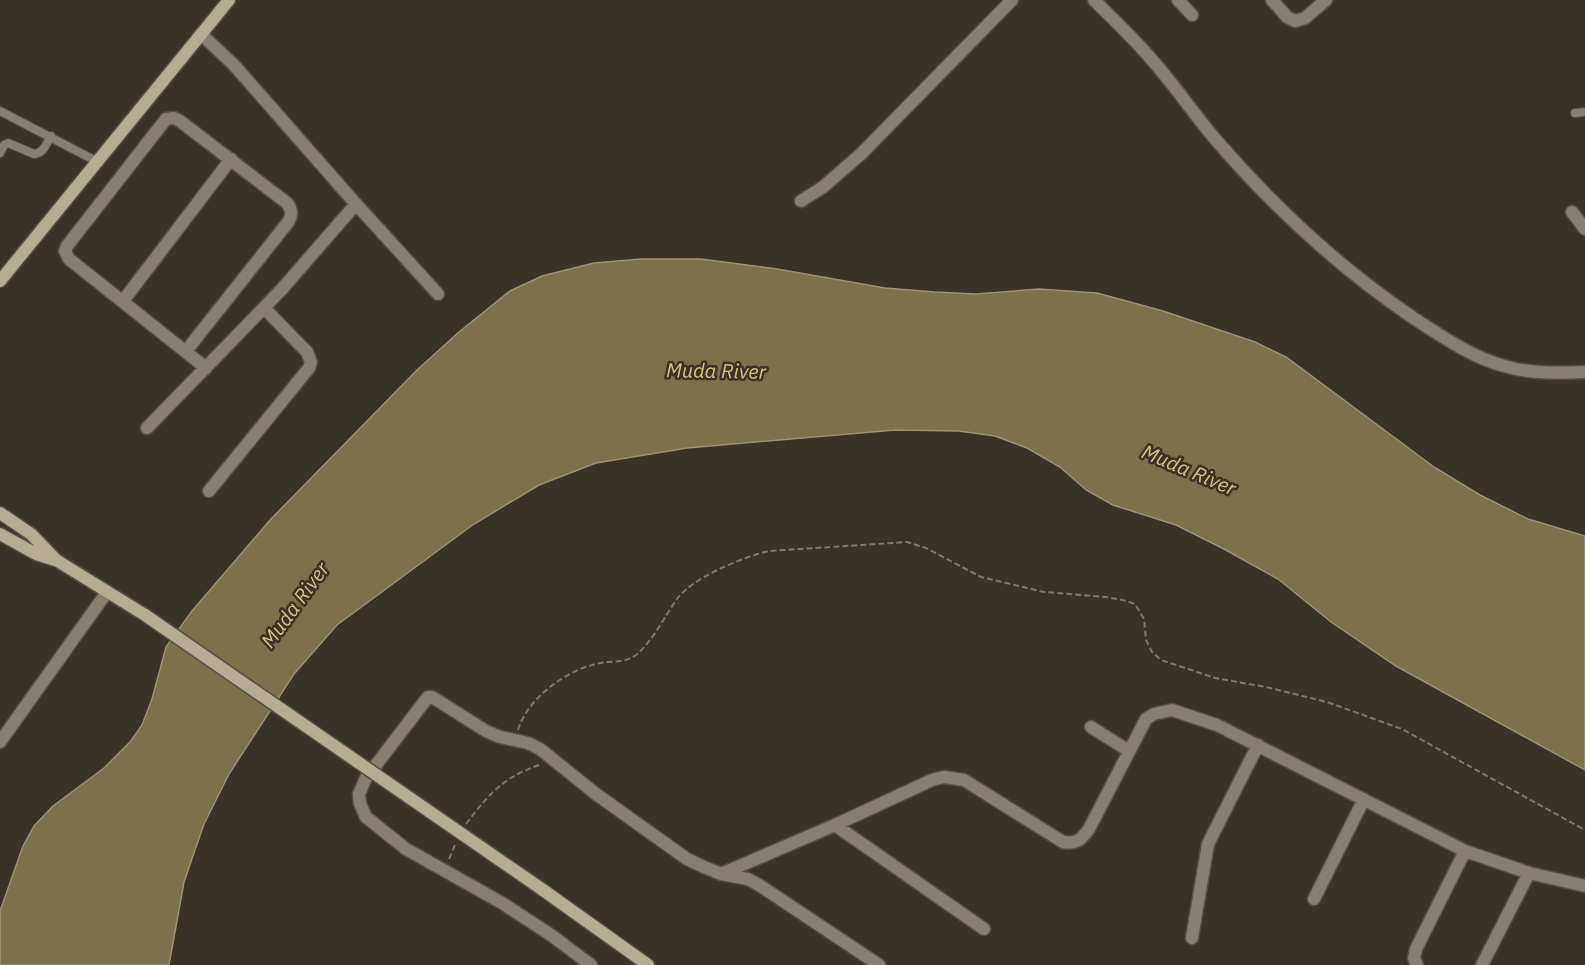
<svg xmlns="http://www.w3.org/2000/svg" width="1585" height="965" font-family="'IBM Plex Sans',sans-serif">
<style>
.water{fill:#7e704b;stroke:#9d9276;stroke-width:1.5}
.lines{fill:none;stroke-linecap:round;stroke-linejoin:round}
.service-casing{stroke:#544f43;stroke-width:10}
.minor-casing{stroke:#544f43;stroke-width:15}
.secondary-casing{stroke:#544f43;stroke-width:15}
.path{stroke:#7d786d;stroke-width:2;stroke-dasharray:6 3;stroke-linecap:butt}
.service{stroke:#878070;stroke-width:8}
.minor{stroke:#878070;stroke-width:12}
.secondary{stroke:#b6ac92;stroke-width:12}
.secondary-bridge-casing{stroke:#544f43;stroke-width:15;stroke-linecap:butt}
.secondary-bridge{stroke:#b6ac92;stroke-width:12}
.labels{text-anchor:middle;stroke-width:5;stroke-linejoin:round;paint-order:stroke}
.water-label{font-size:20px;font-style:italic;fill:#dbc383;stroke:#383326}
</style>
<rect width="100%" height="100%" fill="#383326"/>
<path class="water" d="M641 259H701L777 269 885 288 935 292 976 294 1039 289 1097 293 1163 311 1255 342 1286 357 1434 467 1480 495 1528 519 1585 536V770L1396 666 1331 622 1278 579 1222 548 1176 525 1113 505 1086 490 1060 467 1027 448 995 436 959 431 895 430 687 448 596 463 539 485 474 524 337 625 294 674 229 774 204 824 184 882 169 965H0V911L23 846 34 826 53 806 104 768 130 742 142 725 152 699 166 647 192 611 271 519 417 370 459 332 510 291 542 276 594 263Z"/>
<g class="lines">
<g class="service-casing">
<path id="service" d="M0 111 96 161
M1575 113 1585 112
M0 153 4 145 8 143 34 154C44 153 46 144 51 136"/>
</g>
<g class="minor-casing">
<path id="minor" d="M1094 0C1111 17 1129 34 1145 52 1171 80 1192 112 1216 140 1273 206 1340 268 1412 317 1440 335 1471 357 1504 366 1531 374 1557 373 1585 372
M1178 0 1192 15
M1272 0 1287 17 1295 21 1305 18 1326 0
M201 34 234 65 356 204 438 294
M801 201 823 187 861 154 1012 0
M1572 212 1585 229
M123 301 231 159
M186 351 289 221C292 214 292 210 287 203L180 121 174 118 166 119 67 246 65 251 69 259 206 368
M147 428 282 289 356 204
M209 491 309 368 311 362 307 352 264 308
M1091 727 1129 751
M0 742 107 592
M835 825 984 929
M721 874 835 825 932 780 944 777 964 780 1063 842C1077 844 1081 840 1089 829L1146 719 1154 714 1172 710 1217 725 1465 851 1529 873 1585 886
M1314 899 1364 799
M1192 938 1208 844 1258 745
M591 965 551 935 502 903 406 849 366 817 360 804 359 794 366 778 428 697H432L486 731 500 737 528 743 540 749 596 794 687 859 704 867 721 874 748 879 759 885 879 965
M1417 965 1414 958 1416 949 1465 851
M1482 965 1529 873"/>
</g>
<g class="secondary-casing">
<path id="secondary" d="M0 281 229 0
M0 513 31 534 56 560 145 615
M0 534 36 554 55 560
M543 890 648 965"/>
</g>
<path class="path" d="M518 730C527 699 565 671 596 664 609 660 624 664 636 655 653 641 664 617 677 599 692 578 743 557 769 551L907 542 926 548 981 577 1044 592 1106 597 1123 600 1135 604 1144 619 1146 640 1152 652 1161 660 1215 678 1266 687 1327 702 1402 729 1585 830
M466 824C489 794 502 778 539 765
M449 859 455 845"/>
<use href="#service" class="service"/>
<use href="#minor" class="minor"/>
<use href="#secondary" class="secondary"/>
<g class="secondary-bridge-casing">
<path id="secondary-bridge" d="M145 615 543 890"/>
</g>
<use href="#secondary-bridge" class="secondary-bridge"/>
</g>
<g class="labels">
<g class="water-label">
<text transform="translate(716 371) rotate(1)" y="7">Muda River</text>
<text transform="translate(1189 470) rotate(23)" y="7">Muda River</text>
<text transform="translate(295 605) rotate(-54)" y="7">Muda River</text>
</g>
</g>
</svg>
